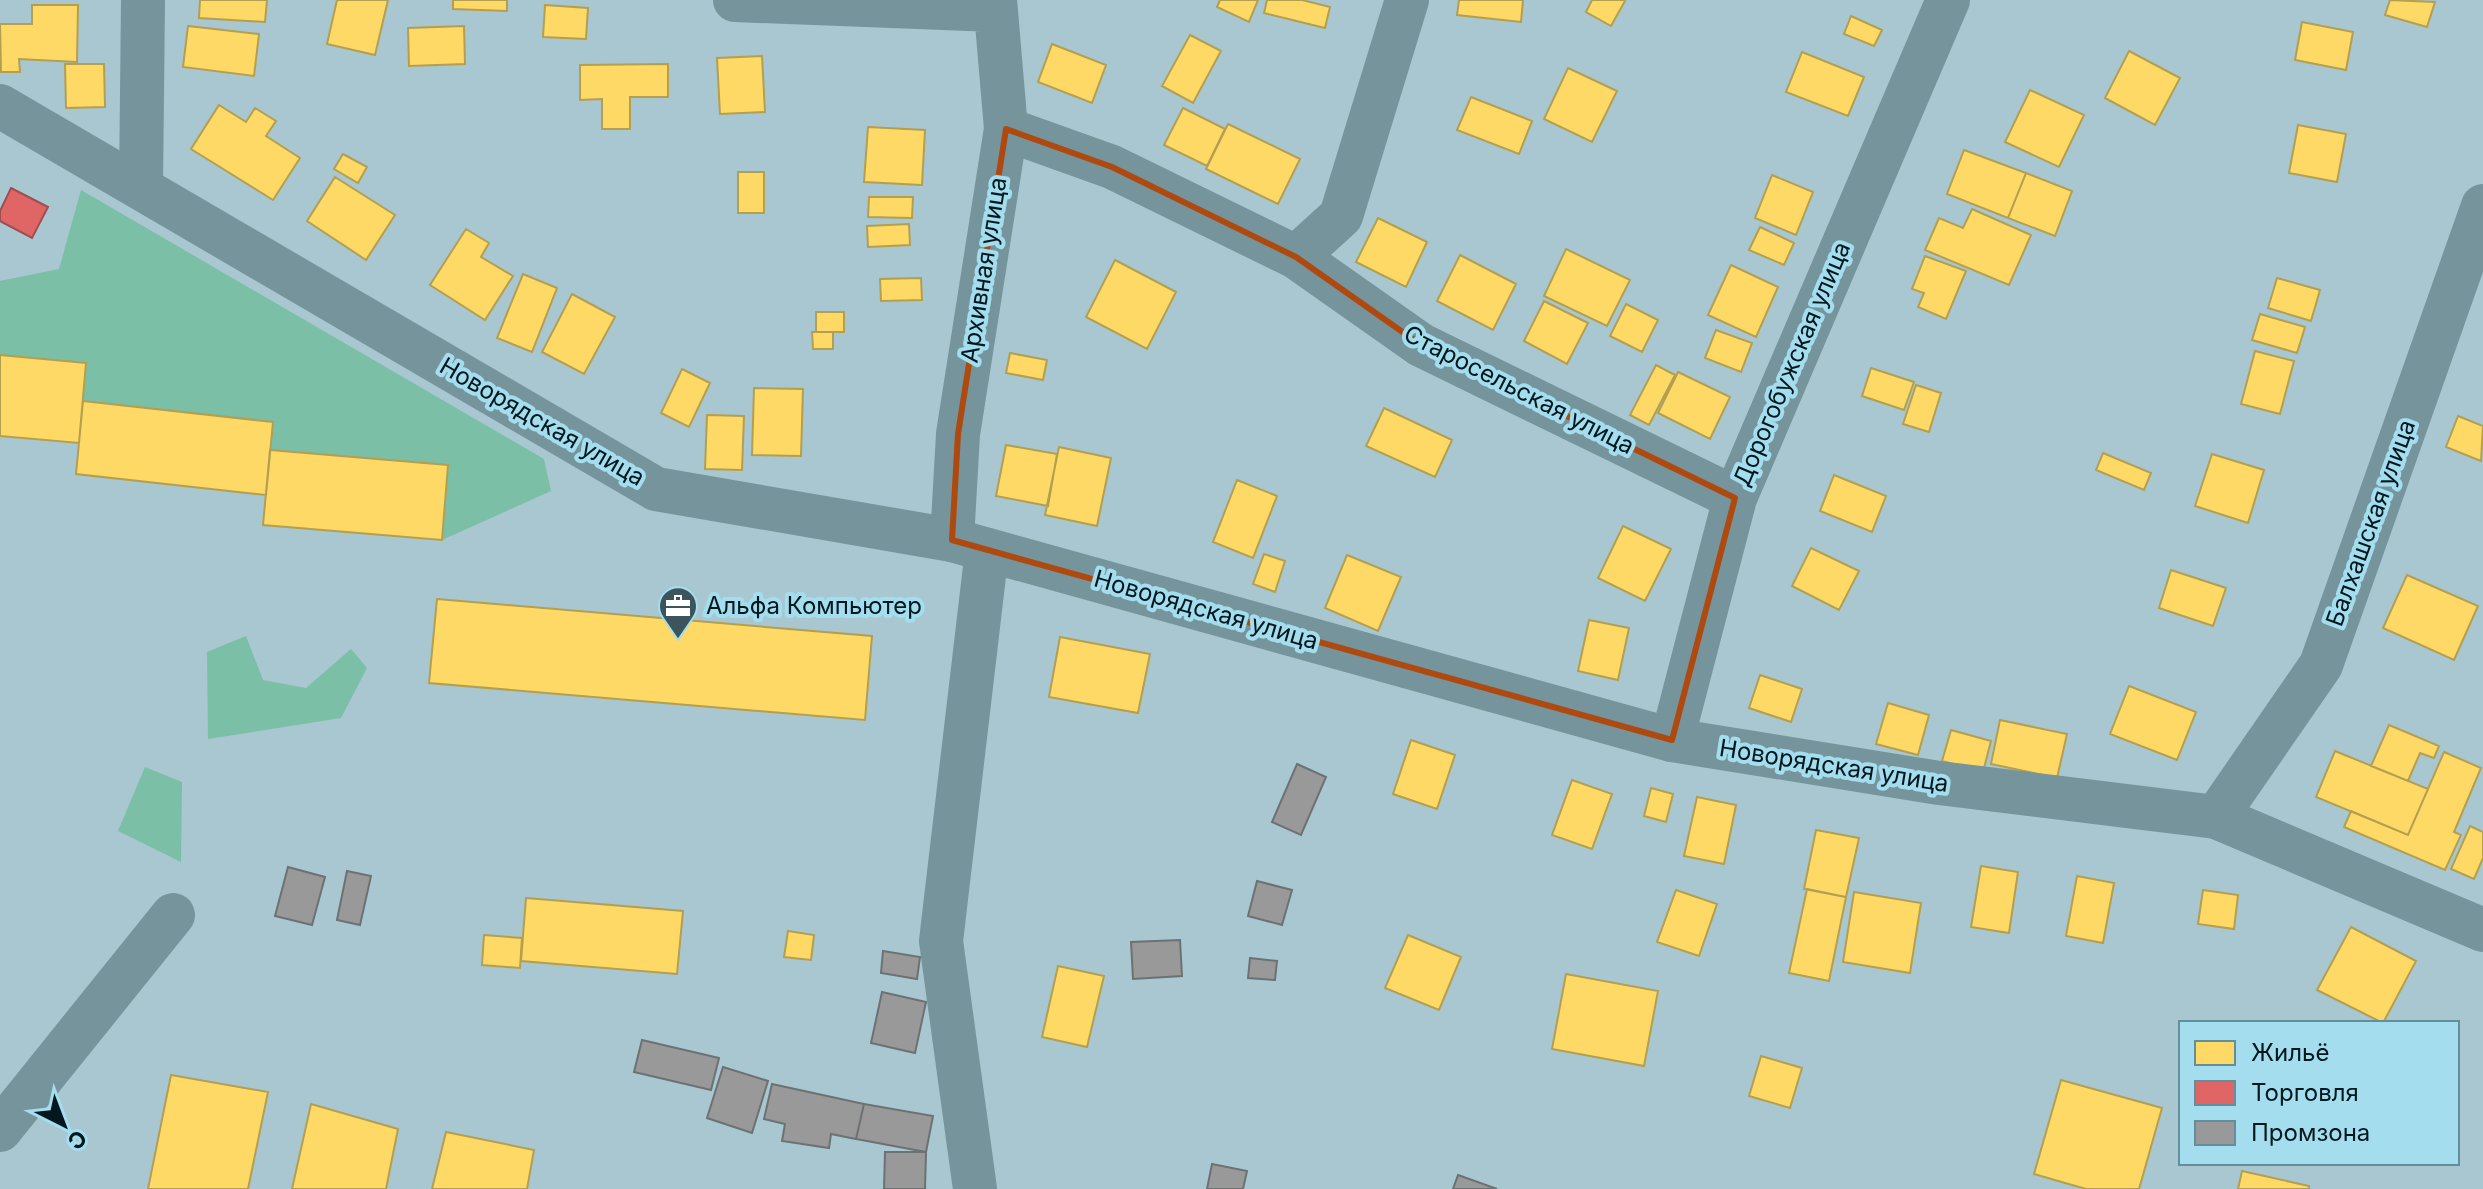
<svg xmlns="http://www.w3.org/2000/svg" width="2483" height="1189" font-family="Inter,sans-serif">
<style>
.green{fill:#7bbfa7}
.homes{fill:#ffd966;stroke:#b39f50;stroke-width:2}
.shops{fill:#e06666;stroke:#9d4f50;stroke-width:2}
.industry{fill:#999;stroke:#6c7274;stroke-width:2}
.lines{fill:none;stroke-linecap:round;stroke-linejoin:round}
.street{stroke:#75949c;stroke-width:44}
.secondary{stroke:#75949c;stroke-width:44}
.marked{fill:none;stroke:#ae4910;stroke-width:6;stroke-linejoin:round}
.labels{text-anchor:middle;stroke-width:8;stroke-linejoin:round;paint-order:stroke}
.street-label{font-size:24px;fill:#02181e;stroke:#a3ddee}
.poi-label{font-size:24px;fill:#02181e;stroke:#a3ddee;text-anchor:start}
</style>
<rect width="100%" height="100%" fill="#a8c7d0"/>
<path class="green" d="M81 190 544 459 551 491 442 540 448 465 270 450 272 422 83 401 86 363 0 355V281L59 269Z
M246 636 263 680 306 688 351 649 367 668 341 718 208 739 207 652Z
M145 767 182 782 181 862 118 831Z"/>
<path class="homes" d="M200 0H267L265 22 199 18Z
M337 0H388L375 55 327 44Z
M453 0H507V11L453 9Z
M1220 0H1258L1249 22 1217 7Z
M1267 0H1302L1330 7 1325 28 1264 13Z
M1459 0H1523L1521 22 1457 15Z
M1592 0H1623L1625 1 1611 26 1586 12Z
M2390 0 2435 2 2427 27 2385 15Z
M32 5H78L77 62 19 59 20 72H1L0 24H32Z
M545 5 588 8 586 39 543 37Z
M1851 16 1882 30 1874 46 1844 34Z
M2302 22 2353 32 2346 70 2295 60Z
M188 26 259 34 254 76 183 67Z
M464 26 465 64 409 66 408 28Z
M1190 35 1221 51 1193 103 1162 86Z
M1052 44 1106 65 1092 103 1038 82Z
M2129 51 2180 78 2155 125 2105 98Z
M1802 52 1864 77 1848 116 1786 92Z
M762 56 765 112 720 114 717 58Z
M65 64H104L105 107 66 108Z
M668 64V97H630V129H602V99L580 100V65Z
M1568 68 1617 91 1592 142 1544 119Z
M2030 90 2084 115 2059 167 2005 142Z
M1471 97 1532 121 1519 154 1457 130Z
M219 105 246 122 255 108 276 121 266 136 300 158 273 200 191 149Z
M1183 108 1225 129 1207 166 1164 145Z
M1228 124 1300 159 1278 204 1206 169Z
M2298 125 2346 134 2337 182 2289 173Z
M868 127 925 130 922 185 864 182Z
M1964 150 2026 173 2008 218 1947 194Z
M343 154 367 167 358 183 334 169Z
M738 172H764V213H738Z
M2026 173 2072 191 2055 236 2008 218Z
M1772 175 1813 192 1796 235 1755 218Z
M335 177 395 215 366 260 307 221Z
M869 197H913L912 218 868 217Z
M1972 209 2031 235 2009 285 1925 250 1939 218 1963 228Z
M1378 218 1427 242 1406 287 1356 262Z
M909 224 910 245 868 247 867 226Z
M1760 227 1794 243 1784 265 1749 250Z
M466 229 489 243 481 257 513 276 485 320 430 285Z
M1566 249 1630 280 1607 326 1544 296Z
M1460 255 1516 284 1493 330 1437 301Z
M1925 256 1966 271 1946 319 1918 307 1924 293 1912 289Z
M1115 260 1176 292 1147 349 1086 317Z
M1731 265 1778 287 1756 337 1708 315Z
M523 274 557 288 532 352 497 338Z
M921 278 922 300 881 301 880 279Z
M2277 278 2320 290 2311 321 2268 308Z
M572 294 615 317 584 374 542 352Z
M1544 301 1588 323 1567 364 1524 341Z
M1626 304 1658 320 1642 352 1610 336Z
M816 312H844V332H816Z
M2260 314 2305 327 2297 353 2252 340Z
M1716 330 1752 343 1741 372 1705 358Z
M812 332H833V349H813Z
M2255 351 2294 361 2280 414 2241 404Z
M1010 353 1047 360 1043 380 1006 373Z
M0 355 86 363 79 443 0 436Z
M1656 365 1675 375 1649 425 1630 415Z
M1871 368 1914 382 1904 410 1862 396Z
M682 369 710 383 689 427 661 413Z
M1678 372 1730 397 1710 439 1658 413Z
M1916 385 1941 393 1929 432 1903 424Z
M754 388 803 389 801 456 752 455Z
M83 401 273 422 266 495 76 474Z
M1384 408 1452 440 1435 477 1366 446Z
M707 415 744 416 742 470 705 469Z
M2458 416 2483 426 2481 461 2446 447Z
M1006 445 1057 454 1048 506 996 496Z
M1059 447 1111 458 1097 526 1045 515Z
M270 450 448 465 442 540 263 525Z
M2103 453 2151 473 2144 490 2096 470Z
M2212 454 2264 470 2248 523 2195 506Z
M1834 475 1886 496 1872 532 1820 511Z
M1237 480 1277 496 1253 558 1213 542Z
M1623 526 1671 549 1645 601 1598 578Z
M1811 548 1859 571 1839 610 1792 586Z
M1264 554 1285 561 1275 592 1253 584Z
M1347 555 1401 577 1378 631 1325 608Z
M2171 570 2226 588 2213 626 2159 608Z
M2407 575 2478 606 2454 660 2383 628Z
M437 599 872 636 865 720 429 683Z
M1589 620 1629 628 1618 680 1578 671Z
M1060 637 1150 654 1138 713 1049 697Z
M1760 675 1802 689 1791 722 1749 708Z
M2129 686 2196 712 2177 760 2110 734Z
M1888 703 1929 715 1918 755 1876 744Z
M2000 720 2067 734 2057 778 1991 764Z
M2389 725 2439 746 2434 758 2420 753 2408 781 2371 766Z
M1951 730 1991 741 1983 772 1942 761Z
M1411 740 1455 755 1437 809 1393 794Z
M2335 751 2428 789 2408 835 2316 797Z
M2444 752 2481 768 2454 832 2461 835 2445 870 2344 827 2351 811 2408 835Z
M1572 780 1612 794 1592 849 1552 835Z
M1651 788 1673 794 1666 822 1644 816Z
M1697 797 1736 805 1724 864 1684 856Z
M2470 826 2483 832V858L2474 879 2451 869Z
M1816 830 1859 838 1846 897 1804 889Z
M1981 866 2018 872 2009 933 1971 927Z
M2077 876 2114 883 2103 943 2066 936Z
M1807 889 1846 897 1829 981 1789 973Z
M1676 890 1717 904 1699 956 1657 942Z
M2203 890 2238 895 2234 929 2198 924Z
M1854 892 1921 903 1910 973 1843 962Z
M526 898 683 911 677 974 521 961Z
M2351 927 2416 961 2383 1023 2317 990Z
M788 931 814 935 811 960 784 957Z
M484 935 522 938 520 968 482 965Z
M1408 935 1461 957 1439 1010 1385 988Z
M1058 966 1104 976 1087 1047 1042 1037Z
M1566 974 1658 991 1644 1066 1552 1049Z
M1761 1056 1802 1068 1790 1108 1749 1096Z
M171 1075 268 1092 248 1189H148Z
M2061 1080 2162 1108 2139 1189H2086L2034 1174Z
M311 1104 398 1129 386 1189H292Z
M446 1132 534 1150 527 1189H432Z
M2242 1171 2309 1186V1189H2238Z"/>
<path class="shops" d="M11 188 48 207 32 238 0 221V211Z"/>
<path class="industry" d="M1297 764 1326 777 1301 835 1272 822Z
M288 867 325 877 312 925 275 916Z
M347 871 371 876 360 925 337 920Z
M1257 881 1292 890 1282 925 1248 916Z
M1180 940 1182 976 1133 979 1131 942Z
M883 951 920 957 917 979 881 973Z
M1250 958 1277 961 1275 980 1248 978Z
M882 992 926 1002 915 1053 871 1043Z
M642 1040 719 1058 711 1090 634 1072Z
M723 1067 768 1081 752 1133 707 1118Z
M772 1084 864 1104 856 1139 831 1134 829 1148 782 1141 785 1124 764 1119Z
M864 1104 933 1116 926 1152 856 1139Z
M885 1152H926L925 1189H884Z
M1212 1164 1247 1171 1243 1189H1207Z
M1458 1175 1497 1189H1453Z"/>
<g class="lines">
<path class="street" d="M735 0 995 10
M1006 129 1112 167 1296 257 1421 345 1735 498
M141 187 143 0
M1296 257 1341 216 1407 0
M952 540 958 434 1006 129 995 0
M1672 740 1735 498 1948 0
M2216 817 2321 665 2483 206
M0 1130 173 915
M975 1189 941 941 987 550"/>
<path class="secondary" d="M0 106 656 489 952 540 1672 740 1939 783 2216 817 2483 930"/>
</g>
<path class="marked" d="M1006 129 1112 167 1296 257 1421 345 1735 498 1672 740 952 540 958 434Z"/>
<defs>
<g id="office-pin" transform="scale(2)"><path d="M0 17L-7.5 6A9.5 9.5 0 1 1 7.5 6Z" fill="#3c555c" stroke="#a3ddee"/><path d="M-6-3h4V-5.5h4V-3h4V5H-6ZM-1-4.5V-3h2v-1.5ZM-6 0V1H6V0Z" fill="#fff"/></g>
</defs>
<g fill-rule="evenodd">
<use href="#office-pin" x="678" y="606"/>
</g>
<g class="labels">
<g class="street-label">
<text transform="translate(984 270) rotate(-81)" y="8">Архивная улица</text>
<text transform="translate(1792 364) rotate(-67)" y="8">Дорогобужская улица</text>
<text transform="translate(1519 390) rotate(27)" y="8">Старосельская улица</text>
<text transform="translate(542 422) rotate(30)" y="8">Новорядская улица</text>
<text transform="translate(2371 523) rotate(-70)" y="8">Балхашская улица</text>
<text transform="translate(1206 610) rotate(16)" y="8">Новорядская улица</text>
<text transform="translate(1834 766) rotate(9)" y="8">Новорядская улица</text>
</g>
<g class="poi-label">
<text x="706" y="614">Альфа Компьютер</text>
</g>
</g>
<rect x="2179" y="1021" width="280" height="144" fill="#a3ddee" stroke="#638e9b" stroke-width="2"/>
<rect x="2195" y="1041" width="40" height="24" fill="#ffd966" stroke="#638e9b" stroke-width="2"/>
<text x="2251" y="1061" font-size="24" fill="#02181e">Жильё</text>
<rect x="2195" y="1081" width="40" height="24" fill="#e06666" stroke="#638e9b" stroke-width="2"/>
<text x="2251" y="1101" font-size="24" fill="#02181e">Торговля</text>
<rect x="2195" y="1121" width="40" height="24" fill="#999999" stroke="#638e9b" stroke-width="2"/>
<text x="2251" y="1141" font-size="24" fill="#02181e">Промзона</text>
<g transform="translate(64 1125) rotate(138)" stroke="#a3ddee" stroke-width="6" paint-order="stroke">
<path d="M0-6L14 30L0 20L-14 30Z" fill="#02181e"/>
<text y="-12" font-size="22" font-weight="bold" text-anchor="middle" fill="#02181e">С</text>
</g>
</svg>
